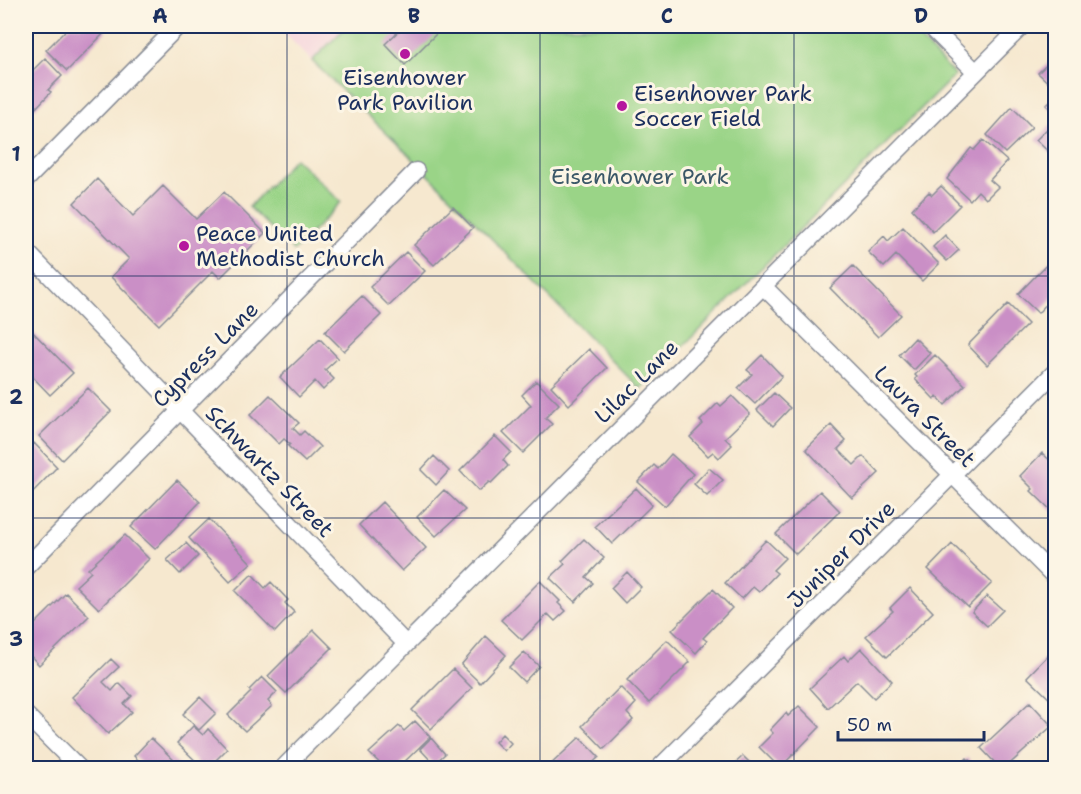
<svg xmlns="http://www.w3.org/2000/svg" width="1081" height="794" font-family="'Shantell Sans',sans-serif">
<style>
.built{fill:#f4cfdc}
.green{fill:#9ad487;stroke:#5a8272;stroke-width:1.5}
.building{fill:#ca8fc6}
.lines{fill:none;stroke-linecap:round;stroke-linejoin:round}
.street-casing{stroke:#888c96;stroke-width:19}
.street{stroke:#fff;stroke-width:16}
.grid{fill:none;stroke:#1b2f5e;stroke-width:1.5;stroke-opacity:0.55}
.poi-dot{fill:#b5179e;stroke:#fcf5e5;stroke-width:2}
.labels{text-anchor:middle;stroke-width:6;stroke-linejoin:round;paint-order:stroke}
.poi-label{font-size:22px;fill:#1b2f5e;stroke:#fcf5e5;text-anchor:start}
.park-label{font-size:22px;fill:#3b5868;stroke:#fcf5e5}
.street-label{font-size:22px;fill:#1b2f5e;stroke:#fcf5e5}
.neatline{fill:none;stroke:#1b2f5e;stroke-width:2}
.grid-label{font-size:20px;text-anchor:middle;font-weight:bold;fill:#1b2f5e}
</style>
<rect width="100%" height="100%" fill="#fcf5e5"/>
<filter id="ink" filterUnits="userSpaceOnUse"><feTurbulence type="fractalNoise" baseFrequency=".0167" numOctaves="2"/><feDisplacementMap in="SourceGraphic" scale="12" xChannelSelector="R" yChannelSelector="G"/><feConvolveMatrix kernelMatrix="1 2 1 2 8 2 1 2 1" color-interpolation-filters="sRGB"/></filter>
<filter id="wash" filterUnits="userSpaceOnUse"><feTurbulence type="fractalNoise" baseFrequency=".008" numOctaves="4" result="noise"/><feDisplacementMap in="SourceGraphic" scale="24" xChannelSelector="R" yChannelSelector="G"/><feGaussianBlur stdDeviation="1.35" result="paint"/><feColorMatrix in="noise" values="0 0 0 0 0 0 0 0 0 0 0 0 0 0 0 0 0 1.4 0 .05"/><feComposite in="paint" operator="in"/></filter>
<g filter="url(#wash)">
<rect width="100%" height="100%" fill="#f6e8cf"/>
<path class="built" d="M277 26H347L312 61Z"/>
<path class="green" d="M347 26H907L955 75 640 389 411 157 312 61Z
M295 158 341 202 294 251 249 207Z"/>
<g id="blocks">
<path class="building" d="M70 26H101L106 31 67 71 46 50Z
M404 26H435L440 30 405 65 385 44Z
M1056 56V90L1038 73Z
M45 58 62 76 48 90 51 92 35 109 31 105 26 111V77Z
M1056 95V114L1046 105Z
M1012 107 1032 127 1005 153 987 135Z
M1053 123 1056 125 1054 157 1036 140Z
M983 140 1007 161 990 180 998 187 986 199 978 191 970 200 947 179 971 148 974 150Z
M97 179 133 216 163 186 196 219 224 192 265 233 220 278 213 271 159 325 111 277 129 259 74 203Z
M941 186 960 205 933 232 912 209 929 192 932 195Z
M453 207 473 228 434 265 414 245Z
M903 227 939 264 922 281 896 255 884 267 868 252 884 236 888 241Z
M945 235 959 250 947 261 933 247Z
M406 252 425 271 389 306 370 287Z
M1056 255V294L1038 313 1018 294Z
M853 266 901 315 878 337 830 288Z
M362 296 381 315 344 351 325 332Z
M1008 304 1028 324 987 365 968 345Z
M26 325 73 373 50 395 26 370Z
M915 338 930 353 914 370 899 355Z
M320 339 338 358 325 370 334 379 323 390 315 381 299 397 280 377Z
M589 349 607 368 569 405 551 386Z
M762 355 782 376 755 404 738 388 752 374 747 370Z
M935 355 965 385 945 405 937 396 934 399 915 379 917 377 915 375Z
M536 381 559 404 545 418 552 424 523 453 503 433 531 405 522 395Z
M88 388 111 411 62 460 39 436Z
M774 393 790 408 773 426 757 410Z
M270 395 299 423 293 428 300 435 304 431 320 447 305 462 288 446 290 444 284 439 279 444 250 415Z
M732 396 750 414 725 438 732 445 719 458 713 452 708 456 690 437 703 424 700 421 718 403 721 406Z
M831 425 846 441 838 449 854 465 863 456 879 473 852 498 806 449Z
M495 436 511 452 503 460 508 466 491 483 489 482 479 491 460 471Z
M34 443 57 467 26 499V452Z
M1042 453 1056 466V515L1031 491 1033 489 1020 476Z
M671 454 693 474 665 506 638 482 654 465 658 469Z
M434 456 449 471 436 485 421 470Z
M709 468 723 480 707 496 694 484Z
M177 480 200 502 155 549 131 527Z
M636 488 652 505 612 544 595 526Z
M444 490 465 510 436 536 417 517Z
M820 491 840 511 796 554 776 534Z
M382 502 426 548 402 571 359 525Z
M209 519 251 563 230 582 189 538Z
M125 535 149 559 99 609 76 586 91 572 88 569Z
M584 539 604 558 586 577 593 583 575 602 550 578 565 564 562 561Z
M766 540 785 558 773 570 777 573 759 592 753 587 742 599 725 583Z
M186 543 198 556 180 574 167 560Z
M952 544 992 583 968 607 928 569Z
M627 572 641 587 625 603 611 588Z
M252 574 265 588 271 582 288 600 285 603 294 612 275 632 235 591Z
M540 581 560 601 558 603 566 611 555 621 548 614 522 640 501 620Z
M910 588 933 612 887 657 866 636 893 611 890 608Z
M713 589 732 608 703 638 707 641 696 653 672 630Z
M66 593 89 616 39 665 26 651V633Z
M987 596 1003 610 987 626 972 612Z
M314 630 332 648 286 693 268 676Z
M486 636 506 655 480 683 461 665Z
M667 640 690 662 649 703 627 680Z
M1056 647V705L1027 677Z
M861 648 892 681 874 698 857 681 828 708 810 688 844 656 848 661Z
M524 652 539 666 524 682 509 667Z
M111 659 119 667 103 682 112 691 119 683 132 696 124 704 132 712 108 734 72 697Z
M453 669 472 688 431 729 412 710Z
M262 677 277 692 268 701 272 706 245 731 228 715 251 692 249 690Z
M620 687 636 703 627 713 633 720 604 749 582 726Z
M200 697 216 713 199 730 183 714Z
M1030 702 1052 726 1005 768H1000L981 748Z
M799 706 820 727 780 768 759 747 773 733 770 730 786 713 788 716Z
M415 721 430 737 398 768H385L369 753 399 726 404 731Z
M193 726 203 735 208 729 227 749 208 768H203L177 743Z
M502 734 511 743 504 751 495 742Z
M580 737 599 757 587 768H547Z
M151 738 182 768H146L134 756Z
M431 738 445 754 434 764 420 749Z
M743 756 755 768H730Z
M967 758 977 768H957Z"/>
</g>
</g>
<g filter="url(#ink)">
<use href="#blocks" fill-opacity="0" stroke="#888c96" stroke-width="1.5"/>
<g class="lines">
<g class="street-casing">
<path id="street" d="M930 26 976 72
M26 180 178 26
M26 251 406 644
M763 286 1056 578
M26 567 416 171
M26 715 79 768
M283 768 1022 26
M659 768 1056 371"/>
</g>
<use href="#street" class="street"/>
</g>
</g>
<path class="grid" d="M287 26V768M540 26V768M794 26V768M26 276H1056M26 518H1056"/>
<g class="poi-dot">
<circle cx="405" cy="54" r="6"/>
<circle cx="622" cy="106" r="6"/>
<circle cx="184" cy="246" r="6"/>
</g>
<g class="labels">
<g class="poi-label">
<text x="405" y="85" text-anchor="middle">Eisenhower<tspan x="405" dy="25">Park Pavilion</tspan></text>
<text x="634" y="101">Eisenhower Park<tspan x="634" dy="25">Soccer Field</tspan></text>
<text x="196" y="241">Peace United<tspan x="196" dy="25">Methodist Church</tspan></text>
</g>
<g class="park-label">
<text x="640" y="184">Eisenhower Park</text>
</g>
<g class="street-label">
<text transform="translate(205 354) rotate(-45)" y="8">Cypress Lane</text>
<text transform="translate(636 381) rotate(-45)" y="8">Lilac Lane</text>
<text transform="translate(925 416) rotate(45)" y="8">Laura Street</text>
<text transform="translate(270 471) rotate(46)" y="8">Schwartz Street</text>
<text transform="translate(841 554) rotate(-45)" y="8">Juniper Drive</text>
</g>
</g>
<rect width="1081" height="794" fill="none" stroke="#fcf5e5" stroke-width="66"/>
<path d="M838 731v9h146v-9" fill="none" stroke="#1b2f5e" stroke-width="3"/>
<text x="847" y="731" font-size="18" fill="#1b2f5e" stroke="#fcf5e5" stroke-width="4.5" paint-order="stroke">50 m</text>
<rect x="33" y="33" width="1015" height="728" class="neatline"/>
<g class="grid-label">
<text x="160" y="23">A</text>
<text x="414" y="23">B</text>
<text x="667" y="23">C</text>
<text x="921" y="23">D</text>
<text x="16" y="161">1</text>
<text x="16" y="404">2</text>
<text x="16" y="646">3</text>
</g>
</svg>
